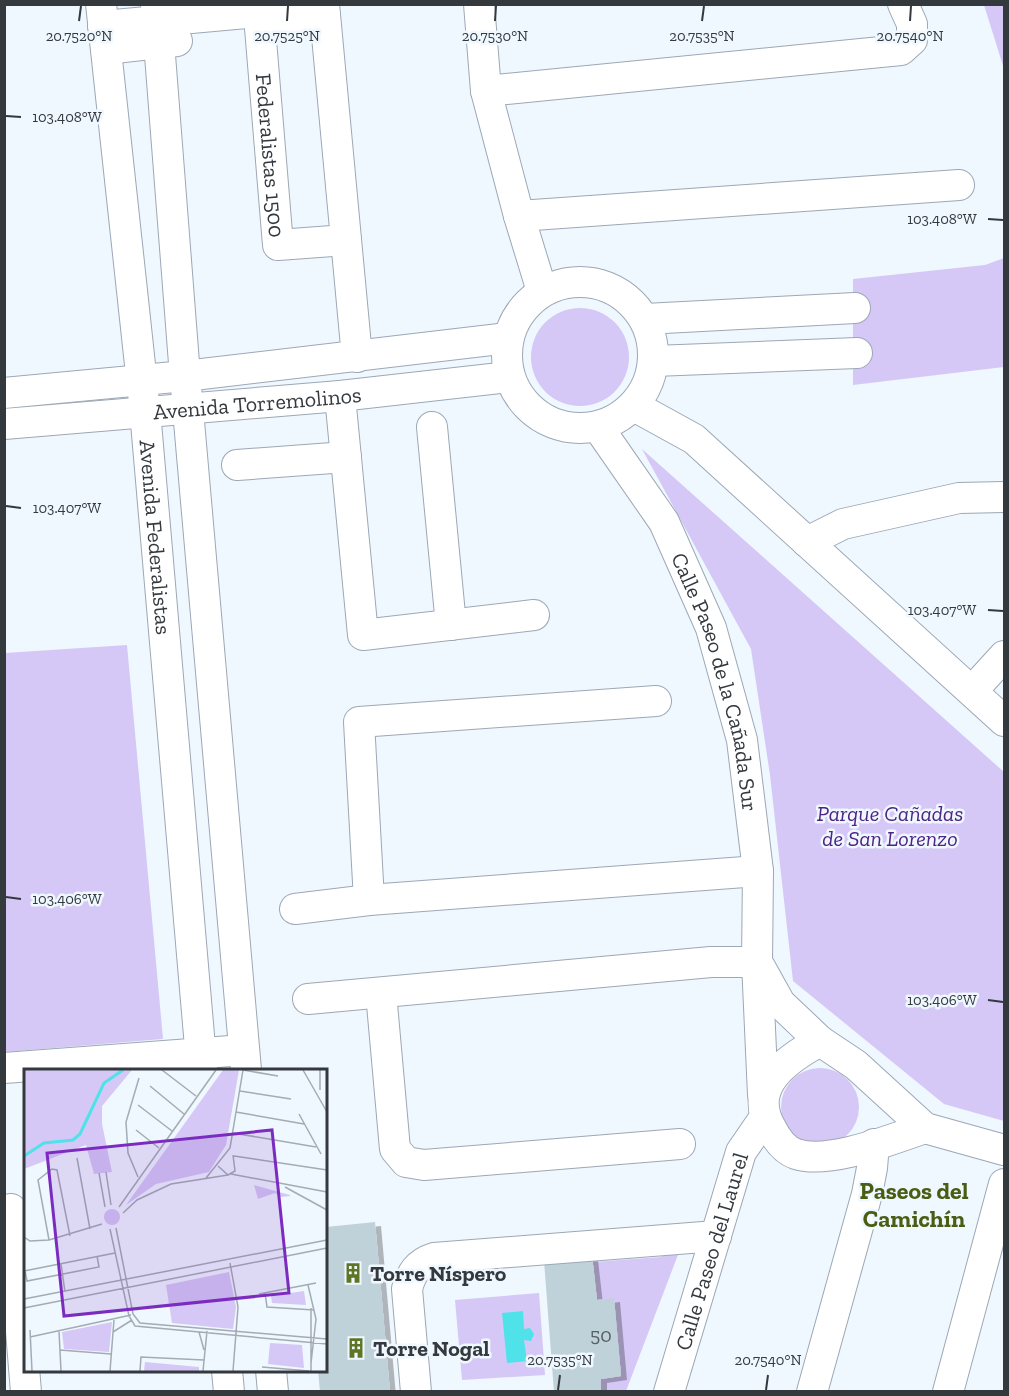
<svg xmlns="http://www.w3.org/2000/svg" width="1009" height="1396" font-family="'Zilla Slab',serif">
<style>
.green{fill:#d5c8f6}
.water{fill:#4fe2e8}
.building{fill:#c0d2d9;filter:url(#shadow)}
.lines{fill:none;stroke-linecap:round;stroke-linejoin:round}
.minor-casing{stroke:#9ca8b5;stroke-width:32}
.minor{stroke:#fff;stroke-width:30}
.ticks{fill:none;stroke:#34393e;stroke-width:2}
.labels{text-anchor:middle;stroke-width:5;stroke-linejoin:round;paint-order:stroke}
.number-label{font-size:20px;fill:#575f65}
.street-label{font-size:22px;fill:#34393e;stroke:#eff7ff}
.park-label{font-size:22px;font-style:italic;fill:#4e2485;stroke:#eff7ff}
.poi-label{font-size:22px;font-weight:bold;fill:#34393e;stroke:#eff7ff;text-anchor:start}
.neighbourhood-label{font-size:24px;font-weight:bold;fill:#495d13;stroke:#eff7ff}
.inset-river{fill:none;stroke:#4fe2e8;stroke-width:3}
.inset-road{fill:none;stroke:#a4abb2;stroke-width:1.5}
.view{fill:#7b2cbf;fill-opacity:0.15;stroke:#7b2cbf;stroke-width:3}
.inset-edge{fill:none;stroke:#34393e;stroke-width:3}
.ticks-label{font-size:15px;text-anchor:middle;fill:#34393e;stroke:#eff7ff;stroke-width:5;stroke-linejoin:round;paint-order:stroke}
</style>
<defs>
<filter id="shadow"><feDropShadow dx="6" dy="4" stdDeviation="0" flood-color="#0004"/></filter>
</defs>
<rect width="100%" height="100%" fill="#eff7ff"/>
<path class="green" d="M984 5H1004V69Z
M1004 258V367L853 385V279L985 265Z
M531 357a49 49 0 1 1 98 0a49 49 0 1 1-98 0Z
M642 449 1004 772V1121L944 1104 793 981 770 775 751 649Z
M127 645 163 1039 5 1052V653Z
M781 1107a39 39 0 1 1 78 0a39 39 0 1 1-78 0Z
M663 1244 681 1247 626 1391H601V1379L621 1376 614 1299 597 1300 593 1262 661 1257Z
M539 1293 545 1375 462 1380 455 1300Z"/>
<path class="water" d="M523 1311 524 1329 530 1328 534 1334 531 1341 524 1340 527 1361 507 1363 502 1313Z"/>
<path class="building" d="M375 1222 390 1392H320L318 1370H326V1227Z
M592 1256 597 1300 614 1298 621 1376 601 1379V1392H554L544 1261Z"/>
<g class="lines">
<g class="minor-casing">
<g id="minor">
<path id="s1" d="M101 4 145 411 202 1070"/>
<path d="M156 4 185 376 246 1070"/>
<path id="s2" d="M258 4 278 245 346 240"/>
<path d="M324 4 357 357"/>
<path d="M479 4 486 91 519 216 542 291"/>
<path d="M103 26 258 12 276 20 325 16"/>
<path d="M106 49 177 41"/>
<path d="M486 91 901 50 912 40V24L903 4"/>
<path d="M519 216 959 185"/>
<circle cx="580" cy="355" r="73"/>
<path d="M645 319 855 308"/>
<path d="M654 361 857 353"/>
<path d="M4 393 185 376 508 338"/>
<path d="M340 396 363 635 534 615"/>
<path d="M634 406 694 439 1004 721"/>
<path id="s3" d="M4 424 340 396 509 377"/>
<path d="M432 427 451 625"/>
<path id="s4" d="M598 427 664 522 711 628 742 740 758 871 757 962 763 1095"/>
<path d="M237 465 346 457"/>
<path d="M807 542 843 524 959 498 1004 497"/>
<path d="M972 691 1004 656"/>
<path d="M369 900 359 722 656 701"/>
<path d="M295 909 369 900 758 871"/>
<path d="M760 967 780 1003 820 1041 856 1065 925 1128 1004 1150"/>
<path d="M381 993 395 1149 406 1162 424 1165 680 1144"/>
<path d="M308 999 711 962H757"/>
<path d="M820 1041C787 1059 747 1086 771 1128 776 1138 784 1150 796 1154 829 1165 892 1139 925 1128"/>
<path d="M4 1068 244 1050"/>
<path d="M11 1209 26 1392"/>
<path d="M227 1370 229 1392"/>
<path d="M271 1370 273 1392"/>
<path d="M416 1392 407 1289C411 1273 418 1263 434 1258L716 1236"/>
<path id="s5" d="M669 1392 741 1152 765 1117"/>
<path d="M812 1392 867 1194 872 1168 874 1144"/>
<path d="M948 1392 1004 1184"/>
</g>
</g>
<use href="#minor" class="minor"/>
</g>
<path class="ticks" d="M79 21 81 6M287 21 288 6M495 21 496 6M702 21 704 6M910 21 911 6M6 116 21 117M988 219 1003 220M6 506 21 508M988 610 1003 611M6 897 21 899M988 1000 1003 1002M558 1390 560 1375M766 1390 768 1375"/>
<defs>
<g id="building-bare" transform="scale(1.62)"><path d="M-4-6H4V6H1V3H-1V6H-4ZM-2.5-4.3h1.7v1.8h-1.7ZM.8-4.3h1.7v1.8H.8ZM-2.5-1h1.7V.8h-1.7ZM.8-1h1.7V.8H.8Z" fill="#5e7526" stroke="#eff7ff" stroke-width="2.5" paint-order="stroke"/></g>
</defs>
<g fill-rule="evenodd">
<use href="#building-bare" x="353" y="1273"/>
<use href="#building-bare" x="356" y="1348"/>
</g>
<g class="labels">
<g class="number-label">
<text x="601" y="1342">50</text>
</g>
<g class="street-label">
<text dy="8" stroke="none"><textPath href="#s2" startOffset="152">Federalistas 1500</textPath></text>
<text dy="8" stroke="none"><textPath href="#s3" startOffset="254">Avenida Torremolinos</textPath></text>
<text dy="8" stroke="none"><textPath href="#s1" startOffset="536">Avenida Federalistas</textPath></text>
<text dy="8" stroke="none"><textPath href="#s4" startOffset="285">Calle Paseo de la Cañada Sur</textPath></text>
<text dy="8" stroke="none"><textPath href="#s5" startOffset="147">Calle Paseo del Laurel</textPath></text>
</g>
<g class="park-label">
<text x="890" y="821">Parque Cañadas<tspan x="890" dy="25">de San Lorenzo</tspan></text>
</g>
<g class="poi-label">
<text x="370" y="1281">Torre Níspero</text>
<text x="373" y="1356">Torre Nogal</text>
</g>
<g class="neighbourhood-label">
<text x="914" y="1199">Paseos del<tspan x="914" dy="28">Camichín</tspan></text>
</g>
</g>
<g transform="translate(24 1069)">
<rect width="303" height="303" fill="#eff7ff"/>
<path d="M0 1H108L78 37V55L88 103 70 105 62 76 0 100ZM199 1H215L202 76 185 103 132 115 102 136ZM230 116 266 126V127L257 128 251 124 234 130ZM80 148a8 8 0 1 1 16 0a8 8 0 1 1-16 0ZM205 203 212 238 209 260 148 254 142 216ZM280 222 282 236 248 234 247 227ZM88 253 85 283 40 280 38 263ZM246 274 278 276 280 299 244 295ZM121 293 175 298V302H120Z" fill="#d5c8f6"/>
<path class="inset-river" d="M0 87 20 74 49 71 56 65 80 14 99 1"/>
<path class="inset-road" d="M138 1 172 27M219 1 254 7M279 1 303 43M126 17 160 45M296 21V1M216 22 267 30M114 36 148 62M212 43 280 55M275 45 297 85M112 61 135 79M209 64 292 78M210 87 303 101M53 89 66 160M194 97 204 106 211 102 209 86M82 103 87 136M75 104 81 138M207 105 303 123M114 108 104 84 102 53 115 9M182 109 206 79 219 1M261 118 303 141M95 138 192 1M99 144 113 131 147 115 204 106M92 159 109 245 116 254 303 270M86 160 105 247 111 257 303 275M0 168 6 172 25 171 78 155M25 171 14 111 28 100 33 101 46 167M206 194 214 238 209 302M37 195 41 223M0 202 91 184M1 202 3 212 75 198 73 187M284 216 292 250 287 294M241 224 243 238 290 241M235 225 292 214M0 230 303 171M0 239 303 179M6 261 8 302M35 262 37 302M89 263 108 251M175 263 180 281M6 268 107 246M36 281 87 285M238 298 285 302M86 302 90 251M116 302 117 288 180 291M179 302 183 262M287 302V239"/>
<path class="view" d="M248 61 265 224 40 247 23 84Z"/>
<rect width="303" height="303" class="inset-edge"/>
</g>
<g class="ticks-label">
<text x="79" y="41">20.7520°N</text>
<text x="287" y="41">20.7525°N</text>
<text x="495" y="41">20.7530°N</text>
<text x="702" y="41">20.7535°N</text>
<text x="910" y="41">20.7540°N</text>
<text x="67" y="122">103.408°W</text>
<text x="942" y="224">103.408°W</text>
<text x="67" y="513">103.407°W</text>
<text x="942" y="615">103.407°W</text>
<text x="67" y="904">103.406°W</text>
<text x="942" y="1005">103.406°W</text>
<text x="560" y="1365">20.7535°N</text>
<text x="768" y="1365">20.7540°N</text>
</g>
<rect width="1009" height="1396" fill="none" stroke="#34393e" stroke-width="12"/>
</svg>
